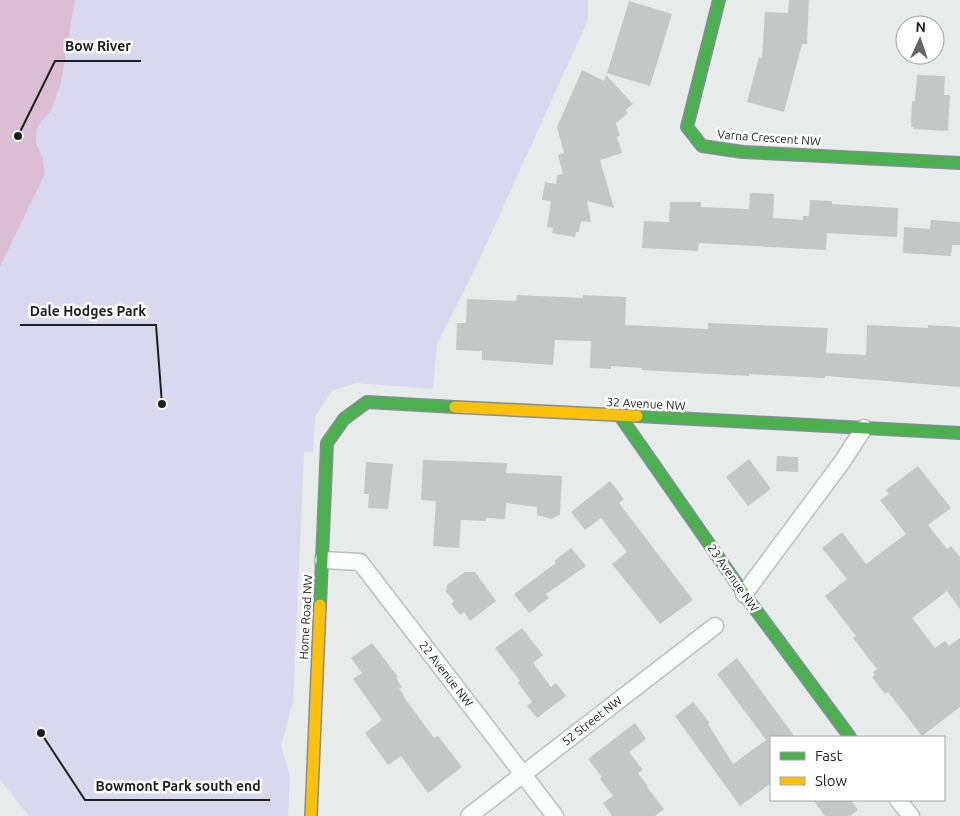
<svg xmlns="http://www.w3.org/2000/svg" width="960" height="816" font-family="Ubuntu,sans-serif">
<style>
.park{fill:#dad8ef}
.water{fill:#dbbed2}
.building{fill:#c3c7c6}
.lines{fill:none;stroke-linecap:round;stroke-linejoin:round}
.street-casing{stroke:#bcbebd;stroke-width:19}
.fast-casing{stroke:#819094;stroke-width:14}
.slow-casing{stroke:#819094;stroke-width:14}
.street{stroke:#fbfcfc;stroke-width:16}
.fast{stroke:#4caf50;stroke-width:11}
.slow{stroke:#ffc107;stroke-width:11}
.labels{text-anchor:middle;stroke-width:5;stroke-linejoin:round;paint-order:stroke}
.street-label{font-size:12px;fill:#1e1e1e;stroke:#fff}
.leader{fill:none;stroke:#1e1e1e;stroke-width:2}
.callout-dot{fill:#1e1e1e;stroke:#fff;stroke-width:2}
.callout-label{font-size:14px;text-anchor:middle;font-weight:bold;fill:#1e1e1e;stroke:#fff;stroke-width:5;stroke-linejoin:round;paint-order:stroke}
</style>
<rect width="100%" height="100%" fill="#e7eceb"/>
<path class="park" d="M75 0H588V20L475 269 437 344 433 389 356 383 332 391 315 417 313 452H304L293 702 281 746 290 776 288 816H29L0 780V267L45 174 43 159 36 143 37 129 42 120 51 111 61 83Z"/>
<path class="water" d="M0 0H75L61 83 51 111 42 120 37 129 36 143 43 159 45 174 0 267Z"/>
<path class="building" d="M789 0H809L807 44H802L784 112 747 102 759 57 762 58 765 12 788 13Z
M629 1 672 14 650 86 607 73Z
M582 70 604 81 606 75 633 104 625 110 628 113 616 123 620 136 617 137 622 153 600 160 614 208 587 201 591 222 581 221 579 232H576L575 237 552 233 553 228 547 227 551 201 542 200 545 182 556 184 557 175 563 174 558 155 564 153 557 127Z
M917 75 945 76 944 95H950L948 131 913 129 914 127H911L912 101H915Z
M750 193 774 194 773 218 803 220V216H809L810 200 832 201V204L898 208 897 237 827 233 826 250 699 243 698 251 642 248 644 221 669 222 670 202H701V207L749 209Z
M931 220 960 222V245H952L951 256 903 253 904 227 930 229Z
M517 295 583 298V295L626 297 625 325 708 329V323L828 328 826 353 866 355 867 325 928 328V325L960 327V387L825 376V378L749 374V376L642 370V368L611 366V369L590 368 591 341 555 340 553 365 482 360V351L456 350 457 323H466L467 299 516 301Z
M777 456 798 457V472L776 471Z
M749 459 771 489 748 506 726 477Z
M423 460 507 463 506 473 562 476 560 514 552 519 537 515V507L506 503 505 519 486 518V521L461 520 459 548 433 546 436 501 421 500Z
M366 462 393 464 388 509 368 508 369 494H364Z
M918 466 951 508 928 525 947 549 951 546 960 557V609L947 591 912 618 935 648 945 641 949 646 960 638V707L922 736 888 692 885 694 872 677 875 675 873 672 877 669 853 638 856 636 825 596 847 579 822 548 842 532 866 564 906 534 880 500 889 494 886 490Z
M610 481 624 499 619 503 693 600 660 624 612 564 627 552 601 518 585 530 571 512Z
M571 548 586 566 546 594 549 598 529 613 514 594 556 563 554 561Z
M465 572H475L496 601 470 621 464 612 460 615 451 604 454 601 446 592 447 585Z
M522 628 543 655 533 663 551 687 556 683 566 696 537 718 527 706 532 702 518 683 520 681 495 648Z
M372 643 398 677 396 678 402 687 399 689 404 695 403 696 434 738 438 736 462 767 428 793 401 756 388 765 365 733 382 720 353 679 362 673 351 658Z
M737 658 795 737H771V783L740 806 675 716 693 702 710 723 708 724 733 764 766 740 717 674Z
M635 723 646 739 629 752 643 770 638 773 648 786 647 787 664 809 655 816H612L603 803 613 796 600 779 602 777 588 759Z
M813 800H851L858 810 850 816H825Z"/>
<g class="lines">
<g class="street-casing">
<path id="street" d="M323 560 360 562 555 816
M744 594 842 462 864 428
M898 800 911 816
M469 816 715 626"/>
</g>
<g class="fast-casing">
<path id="fast" d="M719 0 687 127 702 146 743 152 960 163
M620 416 744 594 850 737
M637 416 960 433
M320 605 327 443 344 419 367 402 455 407"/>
</g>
<g class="slow-casing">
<path id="slow" d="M455 407 637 416
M311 816 320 605"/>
</g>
<use href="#street" class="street"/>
<use href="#fast" class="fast"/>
<use href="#slow" class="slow"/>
</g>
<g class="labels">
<g class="street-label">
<text transform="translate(769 138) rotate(4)" y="4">Varna Crescent NW</text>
<text transform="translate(646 404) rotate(3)" y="4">32 Avenue NW</text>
<text transform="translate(733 578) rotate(55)" y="4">23 Avenue NW</text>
<text transform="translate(306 617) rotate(-87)" y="4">Home Road NW</text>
<text transform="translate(446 674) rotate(52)" y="4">22 Avenue NW</text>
<text transform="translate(592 721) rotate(-38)" y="4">52 Street NW</text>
</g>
</g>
<path class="leader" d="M18 136L55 61H141M162 404L156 325H20M41 733L85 800H270"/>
<g class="callout-dot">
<circle cx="18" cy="136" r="5"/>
<circle cx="162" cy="404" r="5"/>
<circle cx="41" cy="733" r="5"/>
</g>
<g class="callout-label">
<text x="98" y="51">Bow River</text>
<text x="88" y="316">Dale Hodges Park</text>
<text x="178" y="791">Bowmont Park south end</text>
</g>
<rect x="770" y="736" width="175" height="65" fill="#ffffff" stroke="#a5a5a5"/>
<rect x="780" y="752" width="25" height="8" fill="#4caf50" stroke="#a5a5a5"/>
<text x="815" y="761" font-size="15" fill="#1e1e1e">Fast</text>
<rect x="780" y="777" width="25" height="8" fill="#ffc107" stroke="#a5a5a5"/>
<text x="815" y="786" font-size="15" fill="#1e1e1e">Slow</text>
<g transform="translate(920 40) rotate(3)"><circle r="24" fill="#ffffff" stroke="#a5a5a5"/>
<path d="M0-4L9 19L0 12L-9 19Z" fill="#646666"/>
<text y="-8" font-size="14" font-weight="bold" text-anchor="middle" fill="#1e1e1e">N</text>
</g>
</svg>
